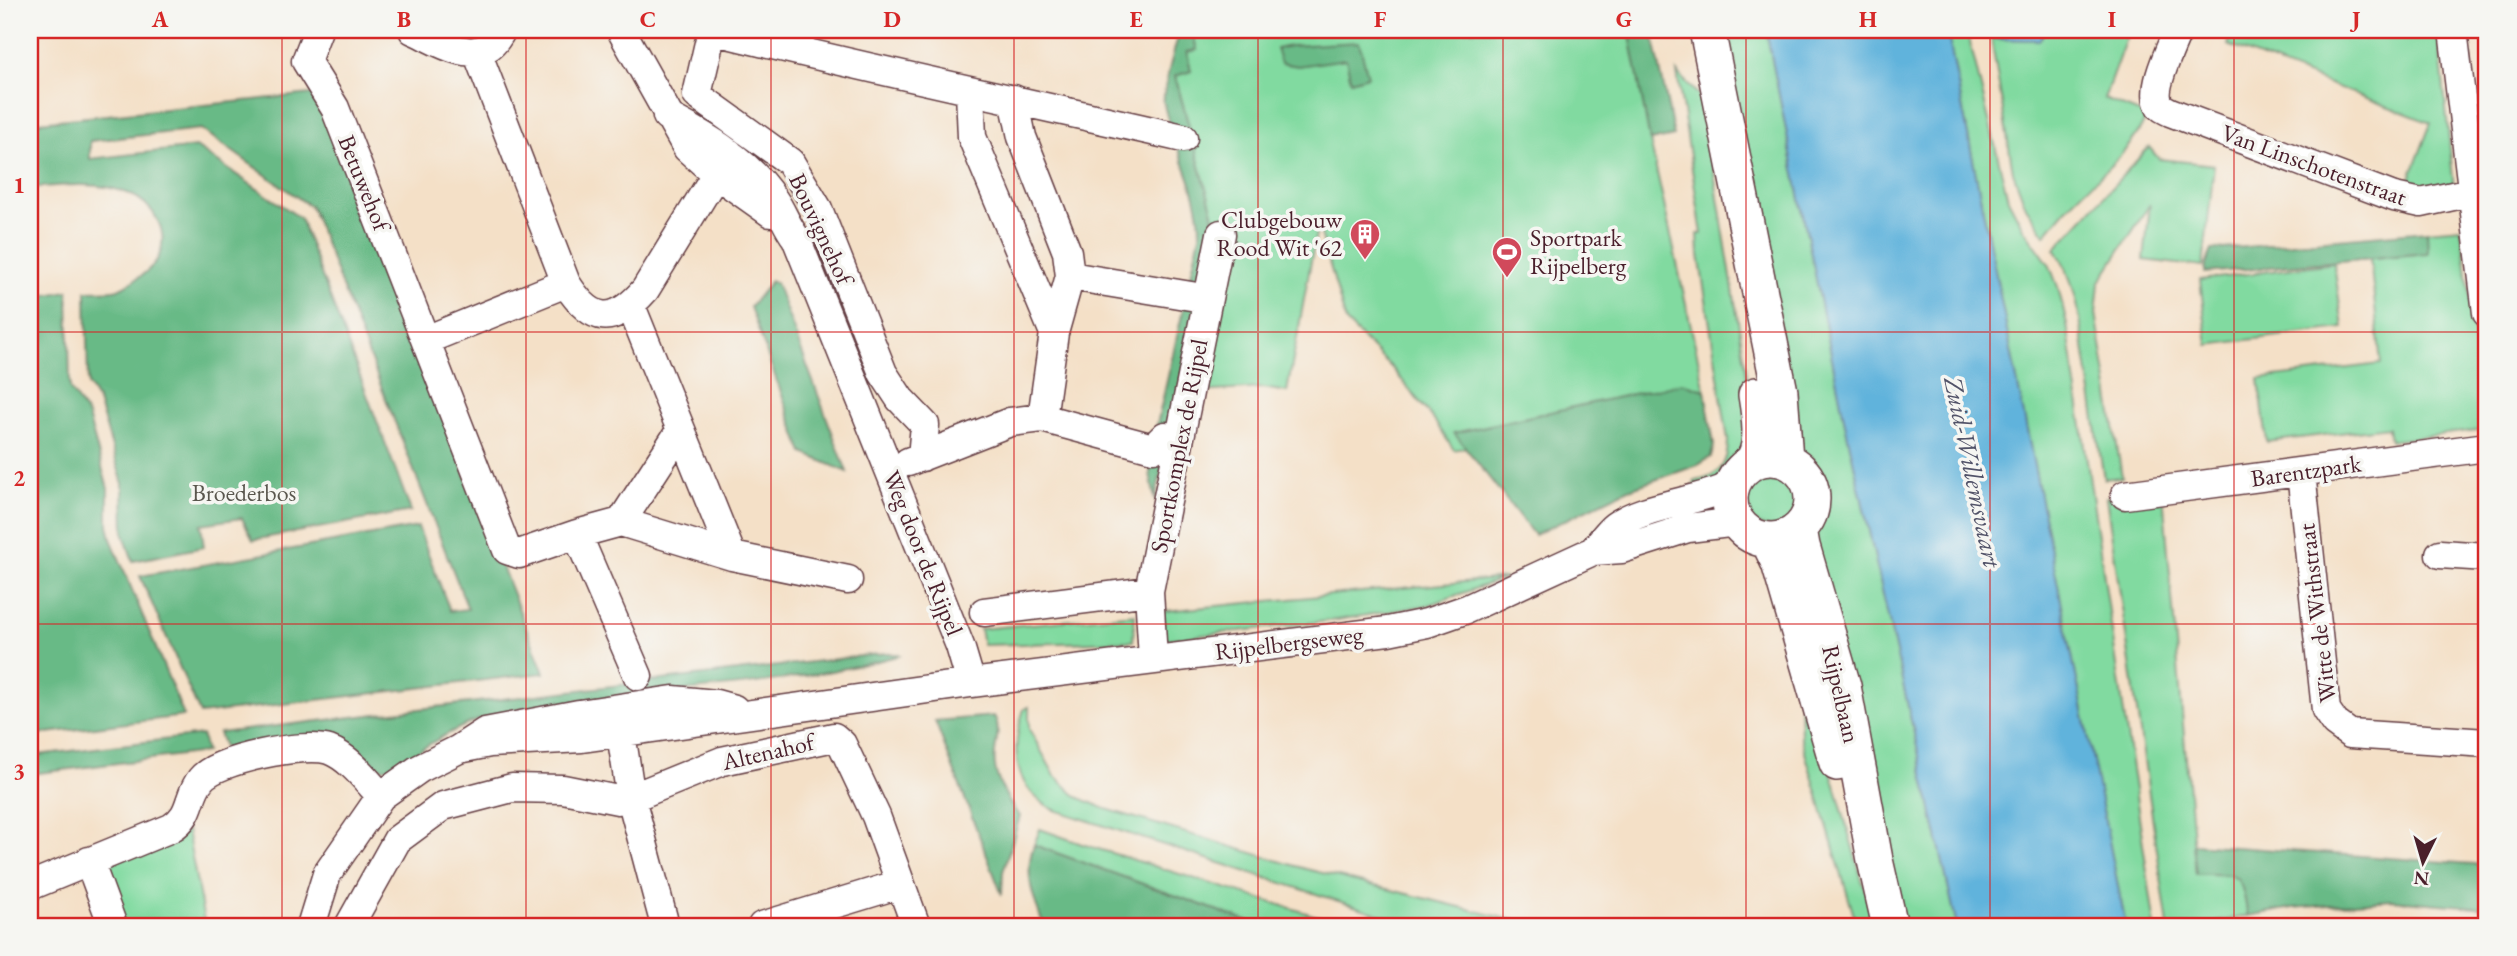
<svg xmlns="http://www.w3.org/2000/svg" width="2517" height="956" font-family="'EB Garamond',serif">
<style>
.green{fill:#81daa0;stroke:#667c66;stroke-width:2}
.forest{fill:#68ba86;stroke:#596c58;stroke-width:2}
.water{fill:#61b3dc;stroke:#566984;stroke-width:2}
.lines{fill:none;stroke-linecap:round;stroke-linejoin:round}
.minor-casing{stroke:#643c42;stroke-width:31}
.major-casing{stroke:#643c42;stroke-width:38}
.minor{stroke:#fff;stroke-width:28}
.major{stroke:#fff;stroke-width:35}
.grid{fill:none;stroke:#d62828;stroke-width:2;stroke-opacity:0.55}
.labels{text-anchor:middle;stroke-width:7;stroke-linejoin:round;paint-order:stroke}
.street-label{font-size:24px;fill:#4a1f2b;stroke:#f6f6f2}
.poi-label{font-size:24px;fill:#4a1f2b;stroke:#f6f6f2;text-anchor:end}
.park-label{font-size:24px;fill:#5a574e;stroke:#f6f6f2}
.water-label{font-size:26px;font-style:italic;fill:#525369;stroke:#f6f6f2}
.neatline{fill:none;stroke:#d62828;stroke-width:2.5}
.grid-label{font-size:23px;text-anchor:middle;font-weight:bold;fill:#d62828}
</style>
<rect width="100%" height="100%" fill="#f6f6f2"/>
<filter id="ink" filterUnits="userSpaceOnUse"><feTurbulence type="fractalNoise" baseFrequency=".0143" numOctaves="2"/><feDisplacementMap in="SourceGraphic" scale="14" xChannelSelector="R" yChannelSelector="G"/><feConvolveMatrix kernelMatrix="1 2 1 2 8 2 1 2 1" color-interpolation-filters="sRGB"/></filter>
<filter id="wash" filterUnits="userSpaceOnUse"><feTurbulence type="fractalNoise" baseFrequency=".00686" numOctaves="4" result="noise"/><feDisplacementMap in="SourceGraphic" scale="28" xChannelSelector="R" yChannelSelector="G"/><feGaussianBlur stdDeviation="1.57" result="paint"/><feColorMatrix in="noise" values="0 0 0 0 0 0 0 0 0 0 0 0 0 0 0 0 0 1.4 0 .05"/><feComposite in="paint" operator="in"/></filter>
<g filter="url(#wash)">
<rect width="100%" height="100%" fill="#f4e0c7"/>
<path class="green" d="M1182 30H1633L1650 141 1705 390 1691 401 1454 450 1434 420 1393 369 1346 322 1318 223 1287 392 1263 388 1199 392 1234 245 1240 238 1248 234 1240 235 1232 227 1216 225 1175 76 1191 71Z
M1720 30H1766L1846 428 1957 926H1901L1812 529C1825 504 1824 475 1799 458Z
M1947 30H1967L2008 199 2023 228 2049 264 2058 287 2067 324 2155 926H2126Z
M2046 30H2129L2104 99 2147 116C2131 153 2097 176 2070 205 2061 215 2053 225 2045 235L2026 207 2013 172 1990 31 1995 39 2039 40Z
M2233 30H2438L2454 189 2432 191 2407 186 2431 123 2228 45Z
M1677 72 1702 99 1752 406 1740 461 1727 480 1692 493 1695 481C1720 477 1728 464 1728 440L1699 255 1698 234H1702Z
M2149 147 2159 159 2214 165 2203 267 2144 260 2150 204 2099 283 2096 313 2122 477 2104 479C2098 442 2093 405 2087 367 2081 329 2078 281 2055 249Z
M2461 228 2487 429 2390 441 2388 427 2267 442 2259 379 2381 364 2370 258 2427 253V231Z
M2334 263 2343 328 2208 345 2200 280Z
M1743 499a29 29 0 1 1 58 0a29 29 0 1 1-58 0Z
M2146 492 2163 494 2196 873C2240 876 2240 868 2248 916L2194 926H2168L2106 497Z
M1505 578 1429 605 1337 620 1158 640 1155 612Z
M1135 614 1133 641 983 645 980 629Z
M1799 646 1818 725 1875 926H1857L1801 739Z
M1029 707V729L1055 776 1077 797 1106 809 1306 869 1537 926H1416L1055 810C1013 790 1010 750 1024 709Z
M1040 829 1082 844 1349 926H1260L1034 845Z
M187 830 205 926H117L93 869Z
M2389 917 2487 926H2259Z"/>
<path class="forest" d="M1180 30H1192L1197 50 1187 52 1191 71 1175 76 1213 213 1214 233 1155 500 1150 474 1151 451 1200 235C1201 188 1173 149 1164 104 1161 91 1176 45 1180 30Z
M1629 30H1652L1674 136 1650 141Z
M1359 42 1368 76 1351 81 1346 59 1298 66 1281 63 1276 49 1290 46Z
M311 94 318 100 544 673 200 714 140 576 418 527 450 611 468 609 311 207 201 129 90 141V159L196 147 300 218 411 511 253 540 242 518 201 524 204 547 133 561 124 535 123 484 98 401 88 385 86 291C96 290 109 292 118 289 132 283 153 270 159 256 170 231 153 204 130 194 99 181 63 185 30 188V123Z
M2427 231 2428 253 2205 273 2206 264 2212 250Z
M771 281 776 283 847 472 803 453 750 307Z
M68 291 70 389 88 416 108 489V525L111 539 184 716 30 735V298Z
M1683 383 1705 390 1714 445 1711 457 1698 465 1629 489 1534 535 1454 433Z
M887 653 901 655C817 678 738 686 653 694 594 700 530 702 473 722 445 733 419 750 395 767 381 770 373 766 362 759L229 749 224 747 219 733Z
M994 716C1003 731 992 749 995 766 997 783 1007 797 1016 812L1020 816 1003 872 1002 895 935 721Z
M202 735 206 752 30 774V756Z
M2193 844 2487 865V908L2392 900 2293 908 2248 916C2240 871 2240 874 2196 874Z
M1034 845 1260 926H1044C1034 901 1023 873 1034 845Z"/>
<path class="water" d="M1766 30H1947L2126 926H1957L1846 428Z
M1989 30H2046L2039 40 1994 39Z"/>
</g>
<g filter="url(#ink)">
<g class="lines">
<g class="minor-casing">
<path id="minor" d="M318 30 306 61 335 108 507 550 519 554 577 534 621 522 732 556 848 580
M413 30C434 39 465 61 488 47 494 44 498 36 502 30
M621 30 687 148 716 174 771 213
M711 30C868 69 1026 102 1183 138
M712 30 697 95 790 162 818 209 883 373 900 399 925 425 922 457
M2178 30C2172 46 2149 90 2160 106 2163 109 2166 110 2170 112L2394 197 2421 203 2471 192
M2453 30 2487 313
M477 52 566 283C592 324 613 326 645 290L729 153
M970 92 972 137 1054 333
M1014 99 1022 137 1067 252 1070 276 1054 333 1042 418
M1070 276 1197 297
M631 306 732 556
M426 340 566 283
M908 462 1010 422 1042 418 1153 448 1165 436
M2301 472 2326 710 2335 723 2350 734 2487 743
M2125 495 2487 447
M621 522 680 431
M577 534 638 676
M1593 551C1600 543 1607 532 1615 526 1644 505 1697 502 1731 486
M2440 554 2487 557
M984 612 1149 591
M1153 659 1149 591 1221 234
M971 683 1388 631 1427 623 1467 609 1593 551 1622 549 1688 528 1737 522
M618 714 631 798 663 918 662 926
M459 749 490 743 582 738 971 683 960 646 796 238C786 225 783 213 774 200 749 161 707 137 667 116
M89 861 113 926
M30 886 171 828C193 815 187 796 201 779 217 759 305 742 329 750 350 758 366 780 381 796
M311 926 327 874 381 796 419 769 459 749 485 732 579 714 673 700 716 704 734 709
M349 926 397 840 443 806 512 788 563 789 618 800 631 798 722 761 834 737 842 744 876 816 916 926
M762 926 900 884"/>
</g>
<g class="major-casing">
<path id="major" d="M1707 30 1780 392 1785 459
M1730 499a41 41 0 1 1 82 0a41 41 0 1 1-82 0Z
M1754 459C1764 442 1759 414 1756 395
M1799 529 1802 546 1843 686 1875 860 1890 926
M1768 540 1779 563 1837 763"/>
</g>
<use href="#minor" class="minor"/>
<use href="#major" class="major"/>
</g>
</g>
<path class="grid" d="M282 30V926M526 30V926M771 30V926M1014 30V926M1258 30V926M1503 30V926M1746 30V926M1990 30V926M2234 30V926M30 332H2487M30 624H2487"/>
<defs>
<g id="building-pin" transform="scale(1.575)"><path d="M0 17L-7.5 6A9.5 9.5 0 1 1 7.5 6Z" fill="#d1495b" stroke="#f6f6f2"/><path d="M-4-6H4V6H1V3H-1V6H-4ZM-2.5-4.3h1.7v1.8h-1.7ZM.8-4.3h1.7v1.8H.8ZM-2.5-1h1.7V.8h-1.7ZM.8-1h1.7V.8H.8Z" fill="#fff"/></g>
<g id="stadium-pin" transform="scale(1.575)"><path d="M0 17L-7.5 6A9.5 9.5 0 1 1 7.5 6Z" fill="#d1495b" stroke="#f6f6f2"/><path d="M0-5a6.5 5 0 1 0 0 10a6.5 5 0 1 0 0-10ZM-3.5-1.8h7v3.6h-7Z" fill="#fff"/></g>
</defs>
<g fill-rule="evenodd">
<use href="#building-pin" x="1365" y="234"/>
<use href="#stadium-pin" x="1507" y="252"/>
</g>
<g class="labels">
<g class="street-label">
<text transform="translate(2314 165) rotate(20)" y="8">Van Linschotenstraat</text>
<text transform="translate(364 183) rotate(68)" y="8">Betuwehof</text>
<text transform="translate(821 229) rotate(65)" y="8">Bouvignehof</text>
<text transform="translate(1179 446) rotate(-79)" y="8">Sportkomplex de Rijpel</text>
<text transform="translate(2306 471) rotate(-8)" y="8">Barentzpark</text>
<text transform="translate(923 553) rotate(68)" y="8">Weg door de Rijpel</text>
<text transform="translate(2317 613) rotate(-97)" y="8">Witte de Withstraat</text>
<text transform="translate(1289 643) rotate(-7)" y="8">Rijpelbergseweg</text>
<text transform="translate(1841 694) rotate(77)" y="8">Rijpelbaan</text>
<text transform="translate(768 752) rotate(-13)" y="8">Altenahof</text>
</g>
<g class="poi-label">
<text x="1342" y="228">Clubgebouw<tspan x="1342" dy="28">Rood Wit '62</tspan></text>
<text x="1530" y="246" text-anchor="start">Sportpark<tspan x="1530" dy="28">Rijpelberg</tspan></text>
</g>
<g class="park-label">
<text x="244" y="501">Broederbos</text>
</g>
<g class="water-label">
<text transform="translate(1973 472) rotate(78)" y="9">Zuid-Willemsvaart</text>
</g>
</g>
<rect width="2517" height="956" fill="none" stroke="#f6f6f2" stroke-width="77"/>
<g transform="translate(2423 862) rotate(185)" stroke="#f6f6f2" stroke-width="5" paint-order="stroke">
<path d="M0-5L12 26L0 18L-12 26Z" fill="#4a1f2b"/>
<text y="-10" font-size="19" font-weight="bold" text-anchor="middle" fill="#4a1f2b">N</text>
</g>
<rect x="38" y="38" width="2440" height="880" class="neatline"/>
<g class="grid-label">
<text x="160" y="27">A</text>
<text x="404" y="27">B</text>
<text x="648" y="27">C</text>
<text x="892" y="27">D</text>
<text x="1136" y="27">E</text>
<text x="1380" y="27">F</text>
<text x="1624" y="27">G</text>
<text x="1868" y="27">H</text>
<text x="2112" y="27">I</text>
<text x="2356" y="27">J</text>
<text x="19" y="193">1</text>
<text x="19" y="486">2</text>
<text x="19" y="779">3</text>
</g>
</svg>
